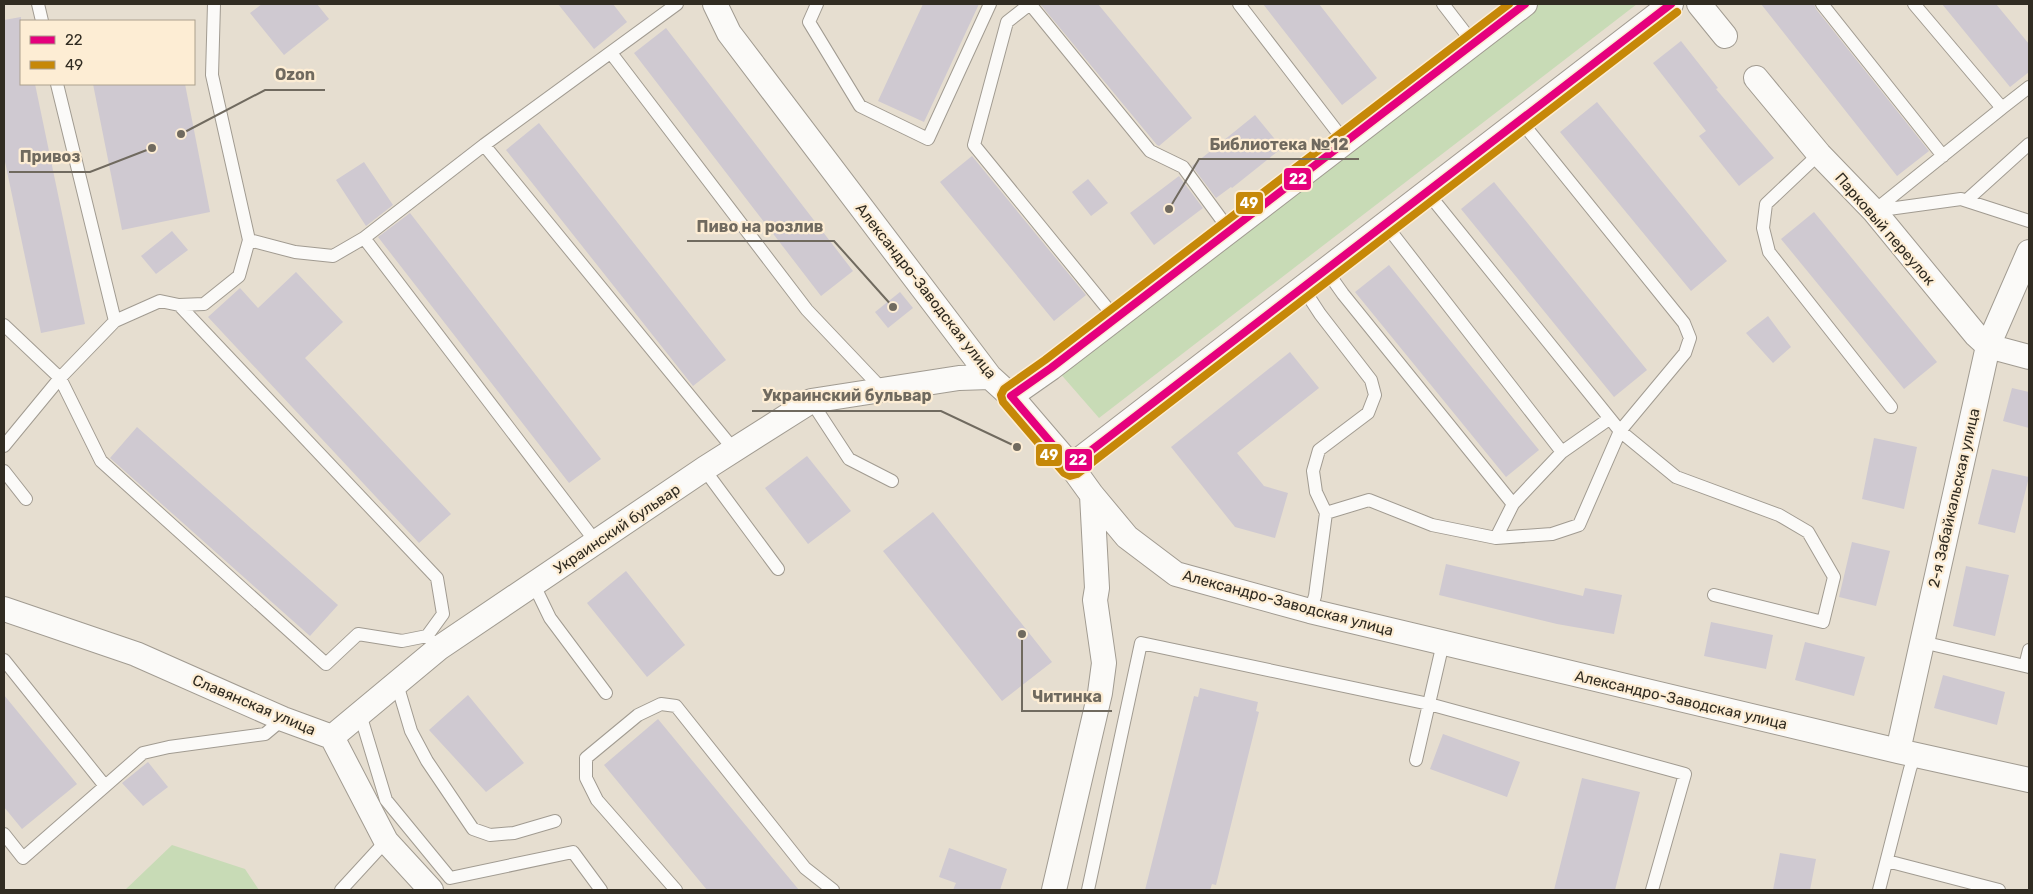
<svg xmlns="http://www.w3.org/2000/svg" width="2033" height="894" font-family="Rubik,sans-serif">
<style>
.green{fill:#c8dbb6}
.building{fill:#cfc9d1}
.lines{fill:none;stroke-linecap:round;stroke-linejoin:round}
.lane-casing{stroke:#a19b91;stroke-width:14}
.street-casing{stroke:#a19b91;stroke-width:26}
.lane{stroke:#fbfaf8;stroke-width:12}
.street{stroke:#fbfaf8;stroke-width:24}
.bus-1-casing{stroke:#fdedd4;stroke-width:11}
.bus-2-casing{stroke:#fdedd4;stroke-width:11}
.bus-1{stroke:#e5007d;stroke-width:8}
.bus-2{stroke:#c68808;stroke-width:8}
.labels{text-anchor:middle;stroke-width:4.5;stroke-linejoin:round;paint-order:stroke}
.street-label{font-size:15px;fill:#312c22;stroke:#fdedd4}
.leader{fill:none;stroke:#706a5f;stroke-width:2}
.callout-dot{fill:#706a5f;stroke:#fdedd4;stroke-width:2}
.callout-label{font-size:16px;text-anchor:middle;font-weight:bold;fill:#706a5f;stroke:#fdedd4;stroke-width:4.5;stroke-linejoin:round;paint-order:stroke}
.line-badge{stroke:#fdedd4;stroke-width:2}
.badge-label{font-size:14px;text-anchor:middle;font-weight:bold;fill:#fff}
</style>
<rect width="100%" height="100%" fill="#e6ded0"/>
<path class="green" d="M1535 4H1637L1099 418 1058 371Z
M172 845 245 869 259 890H125Z"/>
<path class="building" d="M262 4H317L329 19 284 55 250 13Z
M558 4H613L627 22 594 49Z
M923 4H979L924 122 878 101Z
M1040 4H1098L1192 118 1159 146 1157 145Z
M1263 4H1319L1377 78 1342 105Z
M1761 4H1814L1816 9 1929 151 1897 176Z
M1942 4H1996L2029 44V72L2010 87Z
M21 17V84H35L85 324 41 333 4 157V20Z
M666 28 853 271 821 296 634 53Z
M1681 41 1718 88 1716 89 1774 158 1739 186 1699 136 1706 131 1653 63Z
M93 84H185L210 212 122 230Z
M1597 102 1727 261 1691 291 1560 132Z
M1255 115 1282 148 1232 188 1231 187 1216 198 1192 166Z
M539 123 726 360 693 386 506 150Z
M972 156 1086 295 1054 321 940 182Z
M364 162 393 205 366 226 336 180Z
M1179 176 1203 208 1154 245 1130 213Z
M1088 179 1108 203 1091 216 1072 192Z
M1494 182 1647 370 1614 397 1461 209Z
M1814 212 1937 362 1904 389 1781 239Z
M410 213 601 459 569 483 378 237Z
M172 231 188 250 156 274 141 256Z
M1389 265 1539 450 1506 477 1355 292Z
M296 272 343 322 305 358 451 514 419 543 208 317 240 288 258 308Z
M900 292 913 308 888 328 875 312Z
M1768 316 1791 347 1773 363 1746 333Z
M1290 352 1319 388 1237 453 1264 486 1288 493 1275 538 1235 527 1171 447Z
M2012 388 2029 392V428L2003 421Z
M137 427 338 605 310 636 110 458Z
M1874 438 1917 447 1904 509 1862 499Z
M807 456 851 511 808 544 765 488Z
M1992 469 2029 477 2015 533 1978 524Z
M933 512 1052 662 1002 701 883 551Z
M1852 542 1890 551 1876 606 1839 597Z
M1446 564 1583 596 1585 588 1622 595 1614 634 1557 624 1439 595Z
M1966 566 2009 575 1995 636 1953 626Z
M626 571 685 645 647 677 587 603Z
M1711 622 1773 635 1766 669 1704 656Z
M1805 642 1865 657 1854 696 1795 680Z
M1943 675 2005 692 1997 725 1934 708Z
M1200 688 1258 702 1256 711 1259 712 1216 885 1212 884 1210 890H1145L1194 696 1198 697Z
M4 695 77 784 22 829 4 807Z
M468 695 524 763 486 792 429 730Z
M658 719 799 890H707L604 765Z
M1443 734 1520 762 1507 797 1430 769Z
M148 762 168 787 143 806 122 783Z
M1582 778 1640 792 1615 890H1554Z
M949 848 1007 869 1000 890H953L956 883 939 877Z
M1780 853 1816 859 1810 890H1773Z"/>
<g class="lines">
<g class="lane-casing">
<path id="lane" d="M38 4 42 21
M817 4 809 22 860 106 928 139 990 4
M1030 4 1007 22 974 145 1116 319
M1030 4 1150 151 1183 167 1230 231
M1239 4 1345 142
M1443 4 1473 43
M1822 4 1943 156
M611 53 807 310 883 390
M57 84 115 321
M2002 108 2029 87
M1520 120 1684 323 1690 338 1685 353 1620 431 1676 477 1779 515 1808 532 1834 577 1823 622 1714 595
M484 145 735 451
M1819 154 1766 204 1763 228 1769 252 1891 407
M1967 200 2029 144
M1874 211 2002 108 1914 4
M1874 211 1961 199 2029 221
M1385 224 1562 452
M364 238 484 145 677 4
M249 240 295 252 333 256 364 238 596 542
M1326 270 1343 294 1513 504
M1303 288 1320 314 1371 380 1375 395 1368 413 1319 450 1313 471 1316 492 1326 513 1315 596 1310 611
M179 305 437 578 443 614 427 636
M4 325 60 378 101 461 326 664 358 634 402 641 427 636 439 648
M811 401 849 459 892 481
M4 446 60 378 115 321 160 301 179 305 204 304 239 276 249 240 212 75 214 4
M704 469 778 569
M4 471 26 499
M1326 513 1369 500 1432 525 1496 538 1552 534 1579 525 1620 431 1427 192
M1496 538 1513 504 1562 452 1609 419
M534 585 550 618 606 693
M1922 642 2029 667
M4 660 105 786
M2025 666 2029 650
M397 684 411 731 427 761 473 829 490 835 514 833 555 821
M360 714 386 800 450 878 573 852 601 890
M1416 760 1443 643
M4 834 23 858 143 753 169 747 265 734 283 719
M1887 861 1999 890
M341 890 386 841
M676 890 597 800 586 778V758L638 715 661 704 676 706 805 868 833 890
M1088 890 1141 643 1429 704 1685 774 1652 890
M1879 890 1910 769 1915 755"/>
</g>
<g class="street-casing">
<path id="street" d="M715 4 729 33 990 377 1011 396 1071 466 1092 495 1127 537 1176 574 1310 611 1898 751 2029 780
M1699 4 1725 36
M1756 78 1819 154 1874 211 1976 335 1988 346 2029 357
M1011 396 1051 368 1525 4
M1071 466 1671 4
M4 609 136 654 283 719 332 737 386 841 431 890
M332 737 439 648 704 469 811 401 959 378 990 377
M1898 751 1988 346 2029 252
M1054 890 1100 693 1104 663 1095 600 1097 588 1092 495"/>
</g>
<use href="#lane" class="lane"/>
<use href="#street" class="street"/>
<g class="bus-1-casing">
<path id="bus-1" d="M1525 4 1051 368 1011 396 1071 466 1671 4"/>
</g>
<g class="bus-2-casing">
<path id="bus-2" d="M1509 4 1045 360 1004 389 1001 395 1003 402 1064 473 1070 476 1077 474 1677 12"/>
</g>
<use href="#bus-1" class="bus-1"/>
<use href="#bus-2" class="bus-2"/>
</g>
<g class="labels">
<g class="street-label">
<text transform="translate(1885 229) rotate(49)" y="5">Парковый переулок</text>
<text transform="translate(926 291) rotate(52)" y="5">Александро-Заводская улица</text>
<text transform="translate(1954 498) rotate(-77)" y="5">2-я Забайкальская улица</text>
<text transform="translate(617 529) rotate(-34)" y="5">Украинский бульвар</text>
<text transform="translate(1288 603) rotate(15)" y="5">Александро-Заводская улица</text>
<text transform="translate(1681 700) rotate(13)" y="5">Александро-Заводская улица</text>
<text transform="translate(254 705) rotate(23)" y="5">Славянская улица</text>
</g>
</g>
<path class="leader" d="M181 134L265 90H325M1169 209L1199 159H1359M152 148L90 172H9M893 307L834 241H687M1017 447L941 411H752M1022 634L1022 711H1112"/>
<g class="callout-dot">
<circle cx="181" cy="134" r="5"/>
<circle cx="1169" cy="209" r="5"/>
<circle cx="152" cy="148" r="5"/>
<circle cx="893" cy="307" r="5"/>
<circle cx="1017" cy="447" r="5"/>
<circle cx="1022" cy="634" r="5"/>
</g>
<g class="callout-label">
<text x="295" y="80">Ozon</text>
<text x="1279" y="150">Библиотека №12</text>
<text x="50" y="162">Привоз</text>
<text x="760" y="232">Пиво на розлив</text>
<text x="847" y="401">Украинский бульвар</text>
<text x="1067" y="702">Читинка</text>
</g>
<g class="line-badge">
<rect x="1283" y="167" width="29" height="24" rx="5" fill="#e5007d"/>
<rect x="1235" y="191" width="29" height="24" rx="5" fill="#c68808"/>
<rect x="1035" y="443" width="28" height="24" rx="5" fill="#c68808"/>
<rect x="1064" y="448" width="29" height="24" rx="5" fill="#e5007d"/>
</g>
<g class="badge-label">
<text x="1298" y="184">22</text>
<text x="1249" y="208">49</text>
<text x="1049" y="460">49</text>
<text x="1078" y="465">22</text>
</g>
<rect width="2033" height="894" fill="none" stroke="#312c22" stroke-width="10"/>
<rect x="20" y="20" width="175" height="65" fill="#fdedd4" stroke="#aba08d"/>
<rect x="30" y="36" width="25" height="8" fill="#e5007d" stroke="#aba08d"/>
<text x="65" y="45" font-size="15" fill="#312c22">22</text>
<rect x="30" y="61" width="25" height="8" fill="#c68808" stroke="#aba08d"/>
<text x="65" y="70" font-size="15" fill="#312c22">49</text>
</svg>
